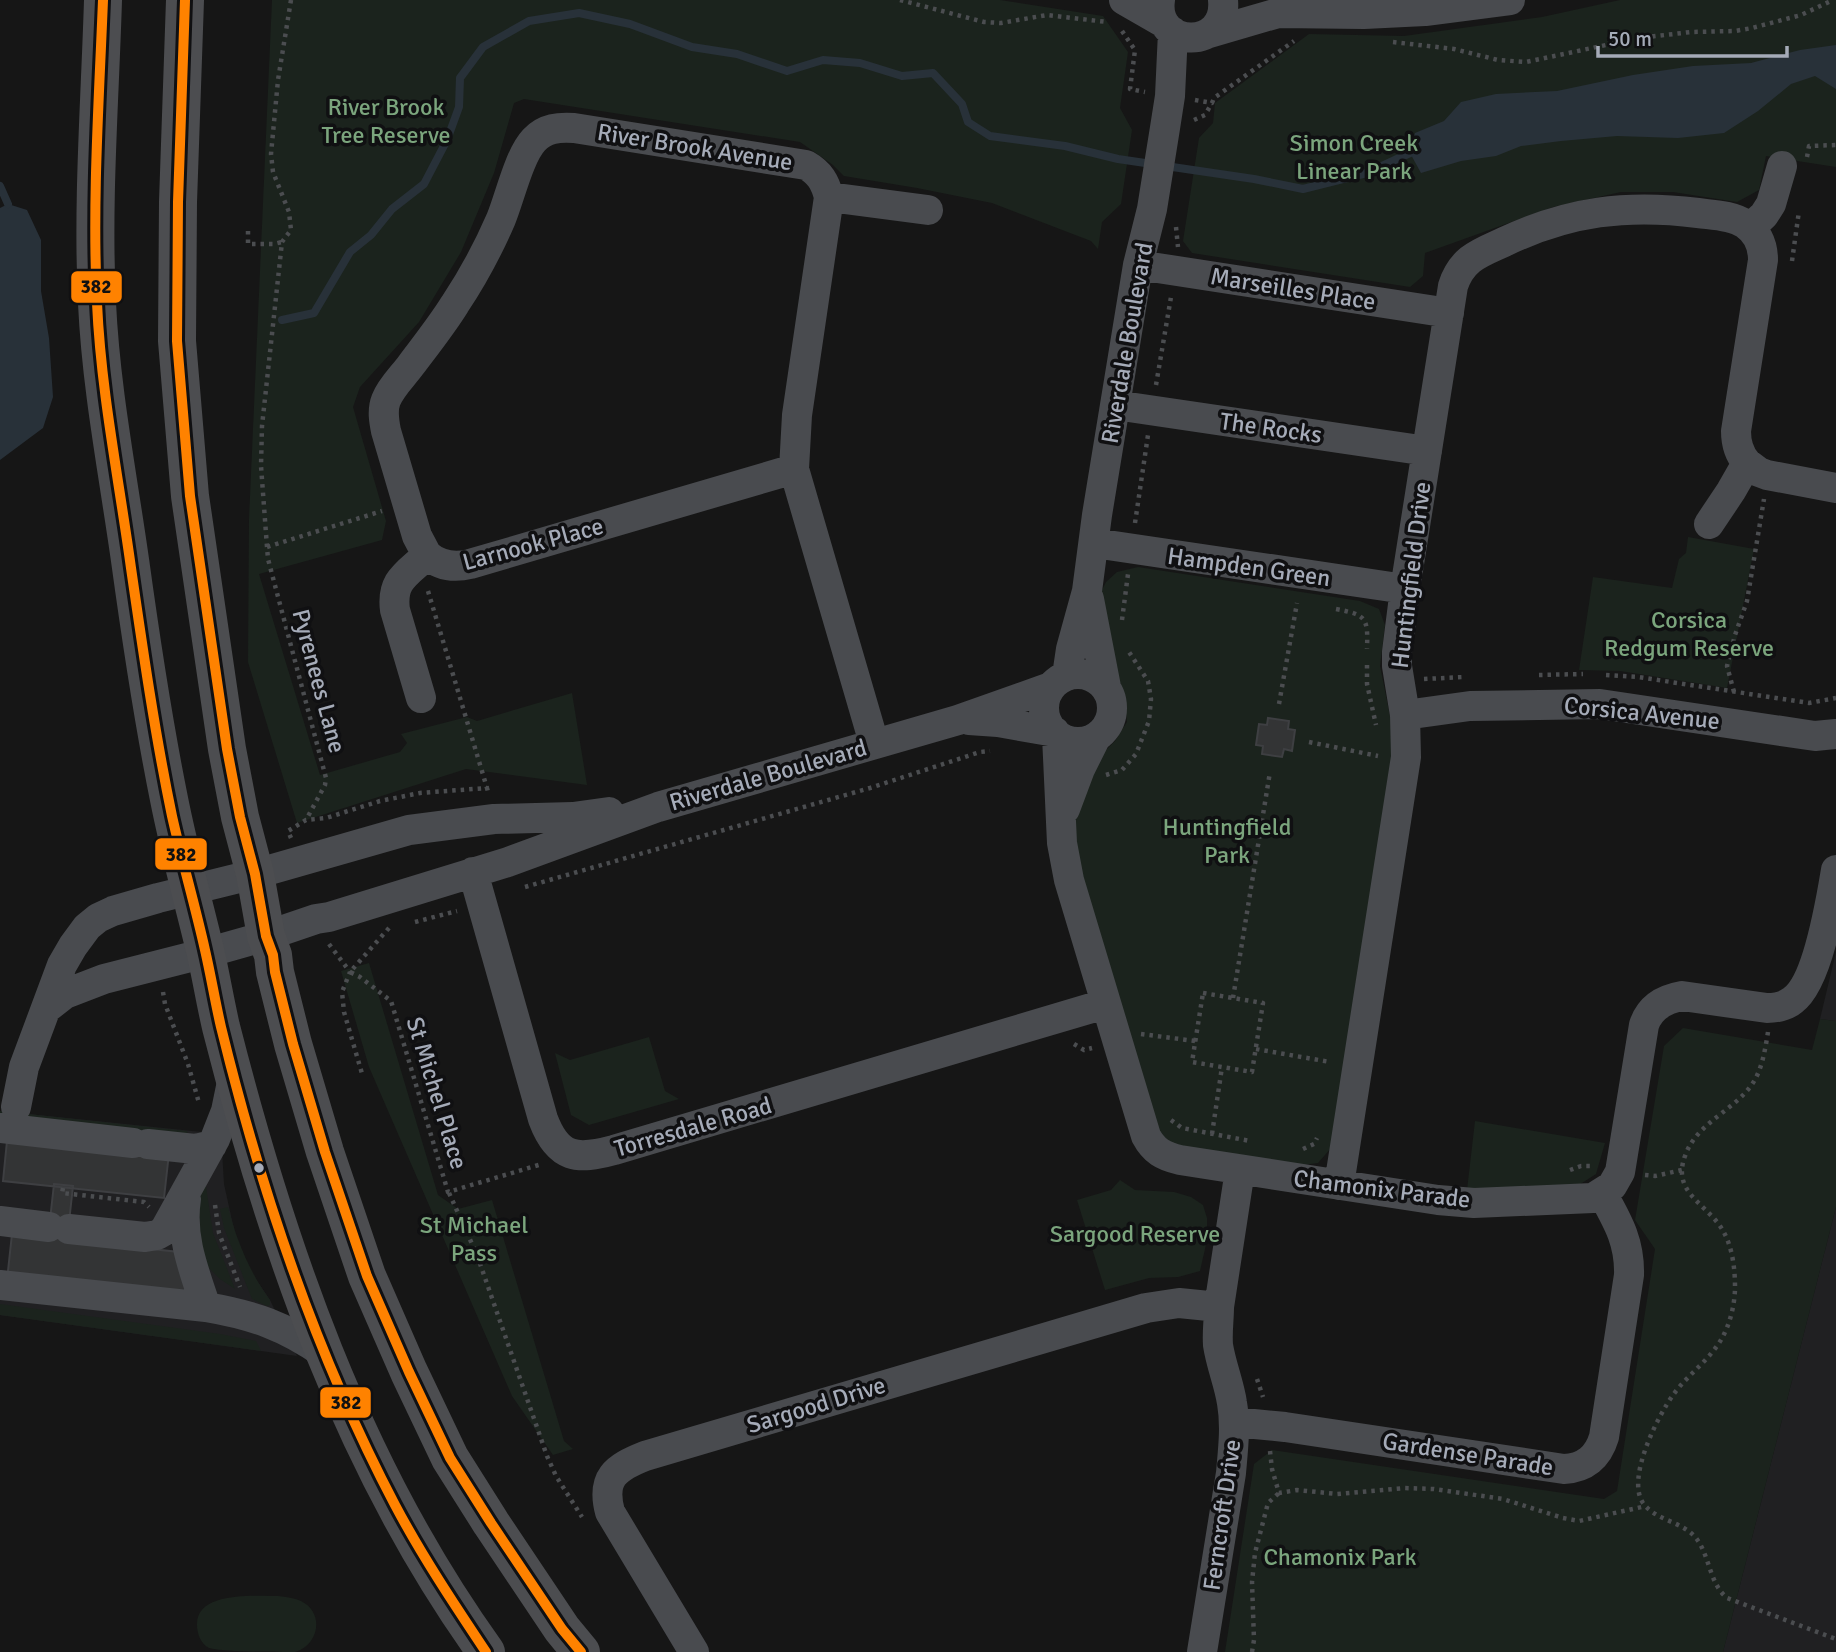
<svg xmlns="http://www.w3.org/2000/svg" width="1836" height="1652" font-family="Signika,sans-serif">
<style>
.built{fill:#202022}
.green{fill:#1b231d}
.water{fill:#283139}
.lines{fill:none;stroke-linecap:round;stroke-linejoin:round}
.stream{stroke:#283139;stroke-width:8}
.building{fill:#333435;stroke:#3e3f42;stroke-width:2}
.path{stroke:#4b4d50;stroke-width:4.5;stroke-dasharray:3.5 5;stroke-linecap:butt}
.minor{stroke:#494b4f;stroke-width:30}
.highway{stroke:#4c4d50;stroke-width:38}
.bus-1-casing{stroke:#101012;stroke-width:16}
.bus-1{stroke:#ff8200;stroke-width:10}
.bus-dot{fill:#a5abb8;stroke:#101012;stroke-width:2.5}
.labels{text-anchor:middle;stroke-width:7;stroke-linejoin:round;paint-order:stroke}
.park-label{font-size:24px;fill:#7ba57d;stroke:#101012}
.street-label{font-size:24px;fill:#a5abb8;stroke:#101012}
.line-badge{stroke:#101012;stroke-width:2.5}
.pale-badge-label{font-size:19px;text-anchor:middle;font-weight:bold;fill:#111}
</style>
<rect width="100%" height="100%" fill="#161616"/>
<path class="built" d="M1836 952V1021L1820 1019Z
M0 1111 221 1134 224 1184 235 1234 251 1272 270 1300 297 1356 0 1315Z
M1836 1207V1652H1723Z"/>
<path class="green" d="M272 0H1000L1103 16 1128 52 1120 108 1132 130 1121 204 1102 222 1098 249 1091 241 992 203 917 188 844 176 833 165 800 142 524 99 514 103 494 173 461 252 419 322 360 387 353 407 386 521 382 540 259 574 320 775 400 752 407 743 401 734 467 717 477 721 572 693 587 785 466 769 297 823 248 662 249 519Z
M1620 0H1836V167L1766 156 1759 190 1737 202 1673 192H1621L1553 207 1425 253 1423 276 1410 287 1192 253 1183 241 1199 138 1213 123 1215 103 1309 34 1404 36 1542 17Z
M1688 537 1754 549 1727 688 1620 671 1579 670 1593 577 1672 588 1679 559 1686 553Z
M1138 567 1360 601 1379 609 1385 625 1380 666 1393 731 1392 755 1331 1148 1318 1163 1295 1166 1173 1145 1159 1133 1080 876 1074 822 1097 759 1115 741 1127 722 1124 696 1103 625 1098 598 1106 582 1117 572Z
M369 963 438 1195 458 1209 492 1200 564 1441 573 1449 553 1455 512 1396 369 1067 341 971Z
M1820 1019 1836 1021V1207L1723 1652H1225L1254 1464 1272 1450 1604 1499 1617 1491 1655 1249 1635 1220 1664 1046 1683 1028 1812 1050Z
M649 1037 665 1091 679 1099 589 1125 571 1115 555 1053 570 1060Z
M0 1111 187 1131 189 1140 0 1120Z
M1475 1121 1605 1143 1596 1174 1574 1188 1467 1190Z
M205 1180 213 1233 235 1289 220 1279 203 1262 197 1207Z
M1120 1180 1135 1190 1174 1192 1191 1197 1203 1205 1207 1218V1240L1200 1271 1178 1277 1149 1278 1105 1290 1077 1200 1111 1190Z
M228 1207C237 1241 249 1271 270 1300V1305L267 1306 252 1299 224 1228 220 1209Z
M0 1304 220 1334 256 1341 261 1351 0 1315Z
M278 1596C286 1597 294 1598 301 1601 325 1613 319 1645 295 1652 276 1652 224 1652 209 1648 201 1644 197 1634 197 1625 196 1591 255 1596 278 1596Z"/>
<path class="water" d="M1836 45V89L1815 76 1791 84 1758 111 1724 133 1678 138 1617 136 1561 141 1521 146 1496 156 1461 161 1421 173 1410 153 1415 133 1444 121 1461 102 1496 94 1557 91 1633 75 1693 66 1751 63 1800 50Z
M8 204 27 210 41 240V291L49 338 53 397 43 428 0 460V208Z"/>
<g class="lines">
<path class="stream" d="M0 186 8 204
M282 320 314 313 350 252 371 235 392 209 424 184 447 140 459 107 460 78 483 47 529 21 579 13 630 24 692 47 737 54 787 71 823 60 860 63 902 76 933 73 962 104 968 122 990 136 1065 146 1118 159 1254 179 1303 189 1367 173 1410 153"/>
</g>
<path class="building" d="M1268 718 1289 721 1288 729 1295 730 1292 751 1284 749 1282 757 1262 754 1263 746 1256 745 1259 724 1267 725Z
M7 1141 169 1153 164 1198 3 1181Z
M54 1184 73 1186 67 1240 179 1252 194 1300 7 1280 12 1234 48 1238Z"/>
<g class="lines">
<path class="path" d="M291 0 278 80 271 154 273 172 289 212 291 230 282 242 262 426 261 466 267 547 268 559 326 778 325 785 306 820
M900 0 984 22 1001 23 1047 15 1107 22
M1122 31 1135 50 1130 89 1145 92
M1393 42 1454 49 1498 60 1526 62 1639 38 1691 32 1735 31 1752 28 1801 15 1833 0
M1195 100 1212 103 1214 98 1294 41
M1194 120 1205 115 1212 103
M1807 157 1809 146 1836 145
M1176 227 1178 247
M248 231V244H274L282 242
M1792 261 1799 211
M1156 385 1171 297
M1135 523 1148 435
M267 547 382 511
M428 591 487 788
M1336 609C1367 615 1368 618 1367 649
M1122 620 1128 574
M1367 665V684L1376 725
M1539 675 1583 674
M1606 675 1638 677 1809 703 1836 698
M1424 679 1464 677
M1734 692 1727 666 1735 635 1747 601 1764 499
M1279 704 1297 603
M1309 742 1378 756
M1106 775 1122 770 1136 754 1149 721 1151 699 1148 681 1129 652
M291 838 288 831 306 820 326 818 380 801 420 793 487 788 488 792
M525 887 870 788 980 752 990 751
M415 922 457 911
M389 928 350 972 360 977 391 1001 448 1192 542 1164
M329 944 350 972 342 992 344 1012 363 1077
M163 992 165 1004 188 1064 199 1103
M1203 993 1263 1003 1252 1072 1192 1062Z
M1233 998 1270 772
M1768 1032C1765 1050 1762 1072 1750 1087 1731 1112 1696 1124 1685 1156 1672 1191 1703 1202 1720 1226 1732 1243 1735 1267 1735 1287 1735 1304 1730 1324 1722 1338 1710 1360 1688 1374 1673 1395 1658 1416 1626 1478 1643 1503 1656 1521 1682 1521 1696 1538 1710 1556 1709 1583 1727 1598L1836 1639
M1141 1034 1195 1041
M1074 1044 1084 1050 1092 1048
M1256 1049 1330 1062
M1171 1120 1182 1128 1250 1141
M1212 1134 1222 1067
M1303 1149 1314 1144 1317 1138
M1570 1170 1581 1166H1592
M1645 1175 1655 1176 1682 1170
M63 1188 62 1193 144 1202 149 1207
M449 1193 477 1255 547 1456 556 1476 582 1517
M215 1205 219 1233 240 1287
M1257 1379 1263 1397
M1270 1451 1272 1469 1279 1493 1297 1490 1337 1494 1405 1488 1434 1489 1503 1499 1563 1518 1579 1521 1646 1506
M1252 1652 1254 1640 1252 1582 1255 1553 1268 1503 1279 1493"/>
<path class="minor" d="M1124 0 1164 23
M1160 0C1153 49 1228 51 1223 0
M1209 33 1278 13 1364 14 1425 11 1510 0
M829 197 928 210
M1750 228 1764 215 1771 204 1782 166
M1138 265 1449 313
M1115 405 1427 451
M1747 463 1759 472 1767 475 1836 488
M1094 543 1405 589
M427 555 417 536 386 431C384 421 382 410 386 400 391 387 403 376 411 365 426 345 442 325 455 304 473 277 488 249 501 219 510 197 519 156 534 140 545 128 559 127 574 128L806 165C820 173 825 182 829 197L797 415 794 469 874 743
M1089 599 1106 687
M1044 708a34 34 0 1 1 68 0a34 34 0 1 1-68 0Z
M1067 676 1071 649 1087 591 1097 515 1138 265 1152 209 1165 128 1170 96 1173 32
M421 698 395 610C391 580 407 574 427 555 440 566 454 568 470 564L794 469
M1405 715 1470 706 1600 704 1815 736 1836 734
M969 720 998 722 1055 732
M1057 736 1062 843 1069 880 1146 1136C1154 1151 1163 1156 1180 1160L1438 1200 1474 1203 1593 1198 1612 1186 1620 1172 1644 1025C1650 1007 1665 999 1682 996L1767 1008C1776 1008 1786 1006 1793 1000 1818 982 1831 900 1836 870
M1065 809 1080 769 1096 737
M473 872 543 1119C558 1159 577 1160 614 1150L1105 1004
M47 1008 65 994 104 979 206 953 266 936 316 919 329 917 508 862 658 807 958 720 1051 687
M16 1107 24 1067 62 965 73 946 87 927 98 918 113 911 158 898 255 874 409 830 494 819 573 817 609 812
M0 1128 133 1143
M148 1144 195 1149 212 1145
M1339 1185 1406 757 1405 715 1397 666V652L1405 589 1453 286C1462 258 1480 253 1504 242 1569 211 1627 204 1698 213 1713 215 1732 215 1745 224 1758 233 1763 245 1763 260L1736 431C1736 444 1739 454 1747 463L1731 491 1709 524
M186 1199C180 1237 194 1271 206 1307
M0 1221 49 1227
M69 1229 145 1237 157 1235 164 1231 215 1139 226 1111 233 1077
M0 1285 206 1307C253 1315 285 1326 325 1354
M1234 1422 1285 1427 1564 1469C1585 1468 1598 1457 1604 1437L1629 1275C1630 1242 1618 1222 1602 1193
M694 1652 610 1512C601 1478 615 1468 645 1456L1146 1308 1179 1303 1219 1307
M1202 1652 1231 1473C1233 1450 1236 1426 1232 1403 1229 1383 1221 1365 1218 1345 1217 1332 1219 1319 1219 1307L1240 1170"/>
<path class="highway" d="M103 0C100 100 92 202 97 303 101 389 118 475 130 560 141 640 153 720 169 799 179 850 193 900 205 950 211 976 215 1001 221 1027 277 1247 352 1466 486 1652
M185 0 178 202 177 341 190 496 227 749 240 817 255 874 266 936 273 955 275 972 293 1044 325 1152 367 1276 409 1372 450 1458 491 1523 562 1629 581 1652"/>
<g class="bus-1-casing">
<path id="bus-1" d="M103 0C99 101 92 202 97 303 101 392 119 480 131 568 143 651 155 734 172 816 182 861 195 905 205 950 211 976 215 1001 221 1027 261 1191 316 1355 395 1505 422 1556 454 1604 486 1652
M185 0 178 202 177 341 190 496 227 749 240 817 255 874 266 936 273 955 275 972 293 1044 325 1152 367 1276 409 1372 450 1458 491 1523 562 1629 581 1652"/>
</g>
<use href="#bus-1" class="bus-1"/>
</g>
<circle class="bus-dot" cx="259" cy="1168" r="6"/>
<g class="labels">
<g class="park-label">
<text x="386" y="115">River Brook<tspan x="386" dy="28">Tree Reserve</tspan></text>
<text x="1354" y="151">Simon Creek<tspan x="1354" dy="28">Linear Park</tspan></text>
<text x="1689" y="628">Corsica<tspan x="1689" dy="28">Redgum Reserve</tspan></text>
<text x="1227" y="835">Huntingfield<tspan x="1227" dy="28">Park</tspan></text>
<text x="474" y="1233">St Michael<tspan x="474" dy="28">Pass</tspan></text>
<text x="1135" y="1242">Sargood Reserve</text>
<text x="1340" y="1565">Chamonix Park</text>
</g>
<g class="street-label">
<text transform="translate(695 147) rotate(9)" y="8">River Brook Avenue</text>
<text transform="translate(1293 289) rotate(9)" y="8">Marseilles Place</text>
<text transform="translate(1127 343) rotate(-80)" y="8">Riverdale Boulevard</text>
<text transform="translate(1271 428) rotate(8)" y="8">The Rocks</text>
<text transform="translate(533 544) rotate(-15)" y="8">Larnook Place</text>
<text transform="translate(1249 567) rotate(8)" y="8">Hampden Green</text>
<text transform="translate(1411 575) rotate(-83)" y="8">Huntingfield Drive</text>
<text transform="translate(319 681) rotate(75)" y="8">Pyrenees Lane</text>
<text transform="translate(1642 713) rotate(6)" y="8">Corsica Avenue</text>
<text transform="translate(768 775) rotate(-16)" y="8">Riverdale Boulevard</text>
<text transform="translate(437 1093) rotate(73)" y="8">St Michel Place</text>
<text transform="translate(693 1127) rotate(-16)" y="8">Torresdale Road</text>
<text transform="translate(1382 1189) rotate(7)" y="8">Chamonix Parade</text>
<text transform="translate(816 1405) rotate(-17)" y="8">Sargood Drive</text>
<text transform="translate(1468 1454) rotate(9)" y="8">Gardense Parade</text>
<text transform="translate(1222 1515) rotate(-82)" y="8">Ferncroft Drive</text>
</g>
</g>
<g class="line-badge">
<rect x="70" y="270" width="53" height="34" rx="7" fill="#ff8200"/>
<rect x="154" y="837" width="54" height="34" rx="7" fill="#ff8200"/>
<rect x="319" y="1386" width="53" height="33" rx="7" fill="#ff8200"/>
</g>
<g class="pale-badge-label">
<text x="96" y="293">382</text>
<text x="181" y="861">382</text>
<text x="346" y="1409">382</text>
</g>
<path d="M1598 46v10h189v-10" fill="none" stroke="#a5abb8" stroke-width="3.5"/>
<text x="1608" y="46" font-size="21" fill="#a5abb8" stroke="#101012" stroke-width="5" paint-order="stroke">50 m</text>
</svg>
